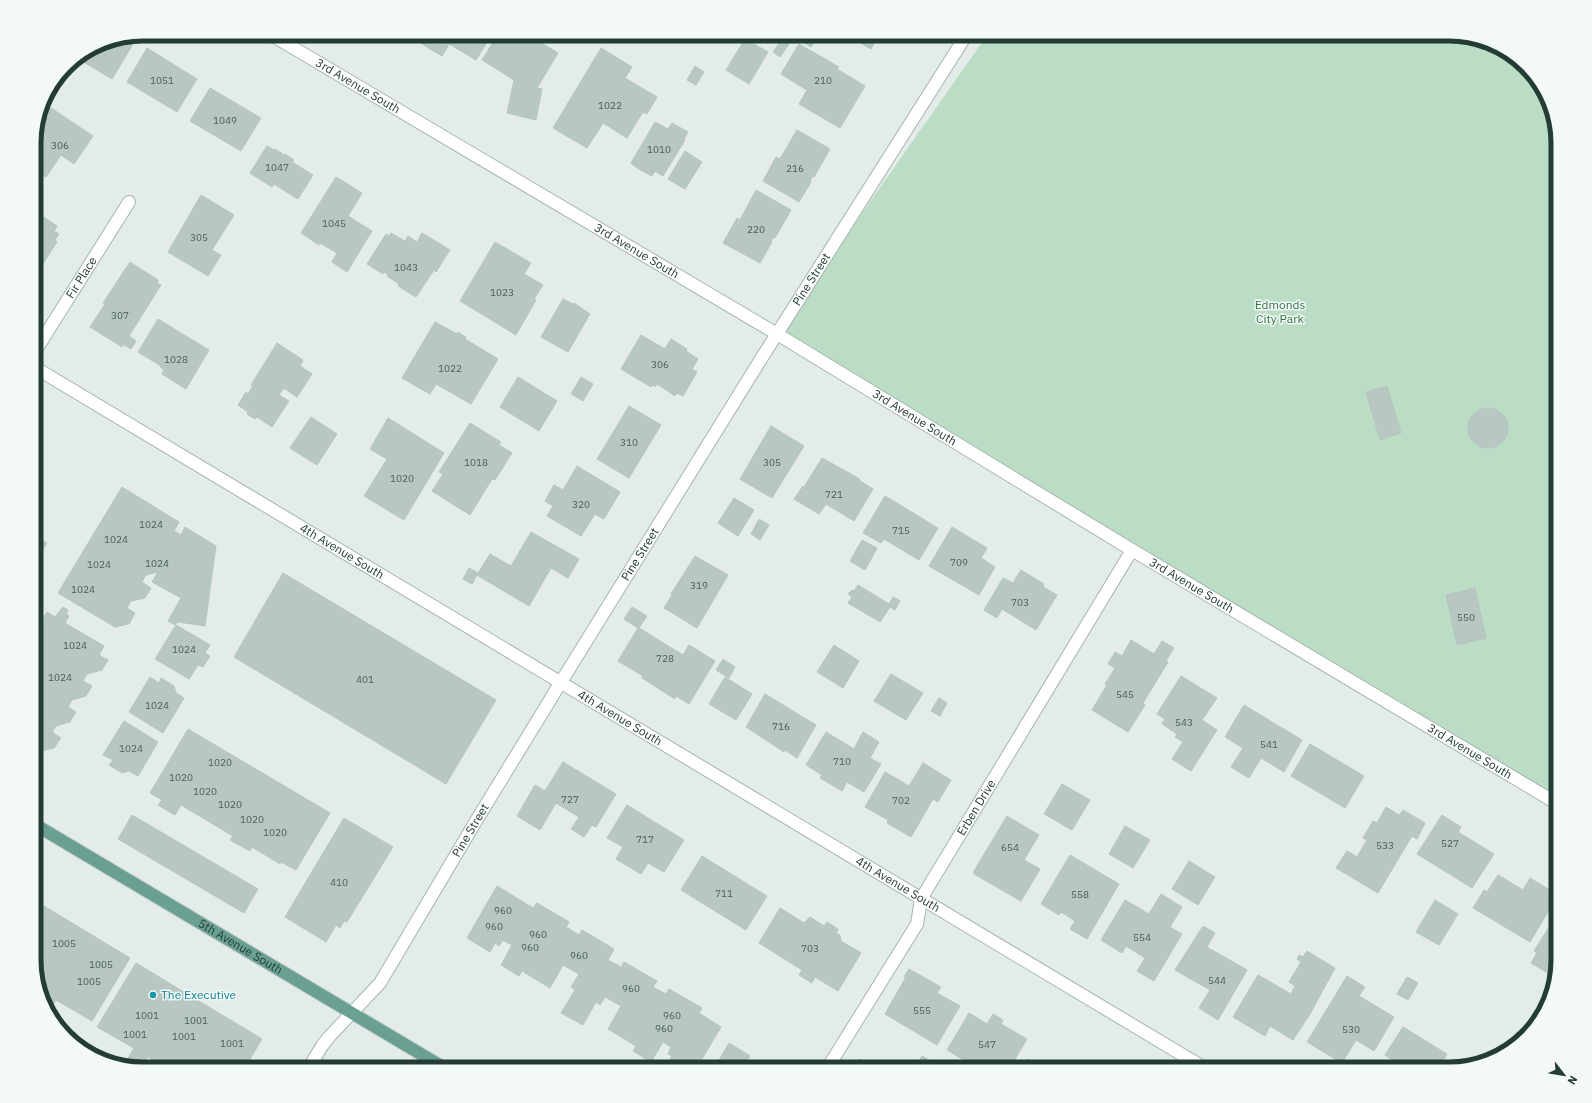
<svg xmlns="http://www.w3.org/2000/svg" width="1592" height="1103" font-family="'IBM Plex Sans',sans-serif">
<style>
.green{fill:#bcddc5}
.building{fill:#b8c7c1;stroke:#b5c6bf}
.lines{fill:none;stroke-linecap:round;stroke-linejoin:round}
.minor-casing{stroke:#a6b4af;stroke-width:14}
.major-casing{stroke:#c1c9c7;stroke-width:14}
.minor{stroke:#fff;stroke-width:12}
.major{stroke:#69a093;stroke-width:12}
.culture-dot{fill:#0f9aa8;stroke:#f3f9f6;stroke-width:1.5}
.labels{text-anchor:middle;stroke-width:3;stroke-linejoin:round;paint-order:stroke}
.number-label{font-size:10px;fill:#486059}
.street-label{font-size:12px;fill:#233d36;stroke:#f3f9f6}
.park-label{font-size:12px;fill:#2e724a;stroke:#f3f9f6}
.culture-label{font-size:12px;fill:#0d838f;stroke:#f3f9f6;text-anchor:start}
.rim{fill:none;stroke:#233d36;stroke-width:5}
</style>
<rect width="100%" height="100%" fill="#e3ece8"/>
<path class="green" d="M988 34H1449L1510 53 1543 89 1558 143V803L777 334Z"/>
<path class="building" d="M414 34H492L476 60 449 44 442 56 412 38Z
M498 34H527L558 53 537 88 542 89 536 120 507 113 514 80 482 60Z
M791 34H820L811 47Z
M853 34H879L871 49 851 38Z
M891 34H912L910 36 908 35 904 42Z
M784 36 791 41 780 57 773 52Z
M123 38 133 44 112 79 77 58 102 42Z
M745 39 768 52 749 84 726 70Z
M799 44 839 67 837 69 865 86 840 128 799 104 807 90 781 74Z
M147 48 197 79 177 112 127 82Z
M601 48 632 67 625 78 657 97 647 114 643 112 627 138 603 123 587 148 553 128Z
M695 66 704 72 696 85 687 80Z
M210 88 261 118 241 151 190 121Z
M48 106 93 136 74 164 61 155 46 177 34 170V136L38 121Z
M655 122 668 129 672 123 688 132 684 139 685 140 663 176 655 171 652 176 637 168 631 163Z
M797 130 830 149 814 177 813 176 810 181 811 182 799 202 763 181 776 157 780 159Z
M267 146 274 150 275 149 284 155 285 154 294 160 292 162 313 175 298 199 274 184 272 187 250 173Z
M685 151 702 162 685 189 668 179Z
M336 177 362 193 348 216 372 231 347 272 332 262 337 253 320 243 319 245 301 233Z
M756 190 791 210 775 238 773 237 771 241 772 242 760 263 723 243 737 218 740 220Z
M201 195 234 215 212 250 221 255 208 276 168 252Z
M34 211 57 226 54 231 59 234 55 240 57 242 42 265 40 263 34 273Z
M391 233 405 241 408 236 417 242 422 233 450 250 436 272 434 270 416 297 398 286 399 284 387 276 388 274 384 272 383 274 367 264 386 234 389 236Z
M495 242 531 263 524 274 543 285 534 299 536 300 516 335 460 301Z
M130 262 158 280 157 283 161 285 129 336 136 341 131 349 123 344 122 347 90 327 105 304 103 303Z
M563 299 573 304 574 303 590 314 568 352 541 337Z
M158 319 209 350 186 389 162 374 164 369 160 367 161 366 138 352Z
M435 322 457 334 458 332 466 337 465 339 498 359 471 404 436 384 430 394 402 378Z
M641 335 665 349 671 339 687 349 686 351 698 359 692 369 697 372 683 396 677 393 675 396 657 384 655 387 652 385 651 387 621 369Z
M277 343 303 360 300 366 312 374 297 397 284 388 279 395 289 401 272 427 257 417 255 419 247 414 248 412 238 405 246 392 248 394 253 386 251 385Z
M518 377 557 401 539 431 500 407Z
M581 377 593 384 583 401 571 394Z
M1387 386 1401 433 1380 440 1366 392Z
M629 406 661 425 629 478 597 459Z
M1468 428a20 20 0 1 1 40 0a20 20 0 1 1-40 0Z
M311 417 337 434 317 465 290 448Z
M388 418 444 453 404 520 364 496 387 459 370 449Z
M470 423 501 442 499 445 512 453 495 480 492 479 470 515 432 491 443 474 439 472Z
M771 426 804 446 772 498 740 479Z
M822 458 860 479 859 480 873 489 854 521 826 504 819 514 794 499 803 486 804 487Z
M577 466 620 492 604 519 595 514 581 536 547 516 553 506 545 501 554 485 563 490Z
M122 487 179 522 174 531 181 535 185 527 216 546 205 626 178 622 175 625 168 621 181 598 152 582 158 572 146 575 142 582 151 588 145 598 131 601 127 608 135 613 129 624 115 627 58 593Z
M885 496 938 528 919 560 884 539 881 543 863 533Z
M734 498 754 510 738 536 718 523Z
M759 519 769 525 760 540 751 534Z
M952 527 987 548 981 558 995 567 979 595 929 566Z
M531 532 579 559 568 578 551 568 529 606 477 575 490 554 511 566Z
M34 535 47 543 34 564Z
M862 540 877 548 865 570 850 561Z
M695 556 728 575 697 628 664 608 672 595 671 594Z
M469 568 478 573 472 584 463 579Z
M1021 570 1044 584 1043 587 1057 595 1036 630 1002 609 997 618 984 610 1003 578 1013 583Z
M283 573 496 700 446 784 234 657Z
M858 585 889 604 893 597 900 601 895 610 890 607 880 622 848 603 852 597 848 594 852 590 854 591Z
M1475 588 1486 638 1457 645 1446 595Z
M63 607 68 610 66 614 69 616 65 623 104 646 99 655 108 660 102 670 87 674 83 681 92 686 86 696 72 700 68 707 76 712 70 722 56 726 52 732 61 738 54 748 41 751 34 748V633L47 612 55 617Z
M632 607 647 616 639 628 683 655 689 645 715 661 689 704 676 696 675 699 642 678 643 676 618 661 638 628 624 619Z
M176 625 210 645 205 653 210 656 203 667 198 665 189 679 155 659Z
M1131 640 1154 654 1162 641 1174 648 1166 661 1168 662 1143 703 1145 705 1128 732 1092 710 1107 685 1105 684 1115 668 1108 664 1115 652 1122 656Z
M834 645 859 661 843 688 817 672Z
M723 659 735 667 729 678 716 670Z
M891 674 923 693 906 720 874 701Z
M1181 676 1217 698 1202 720 1217 730 1191 771 1172 759 1183 742 1175 737 1177 734 1162 724 1165 719 1157 714Z
M150 677 159 683 161 678 174 686 176 693 184 698 163 733 129 712Z
M725 677 752 694 736 720 709 704Z
M765 694 816 725 797 758 785 750 784 752 746 727Z
M939 698 947 703 940 716 931 711Z
M1244 705 1302 740 1284 772 1261 758 1249 778 1231 767 1243 748 1225 737Z
M124 721 158 742 138 776 129 771 122 773 109 765 113 760 103 755Z
M188 729 330 813 296 870 281 862 280 864 252 847 250 851 230 840 233 836 181 805 175 815 158 805 162 800 150 793Z
M826 732 854 749 863 732 879 742 870 758 881 764 864 792 847 782 842 791 820 778 822 775 806 765Z
M1310 744 1364 776 1345 808 1291 776Z
M563 762 616 794 596 827 592 825 584 837 571 829 579 817 556 803 540 830 517 816 535 785 545 791Z
M923 763 951 780 938 802 933 799 911 837 887 823 888 820 865 807 885 772 909 786Z
M1062 784 1090 800 1072 830 1044 814Z
M627 805 684 840 664 872 648 863 641 874 616 859 623 847 607 838Z
M1386 807 1399 815 1403 810 1425 823 1417 839 1412 836 1378 893 1336 868 1347 851 1357 857 1367 840 1363 838 1373 821 1377 823Z
M132 815 258 889 244 913 118 839Z
M1442 815 1461 827 1458 832 1494 854 1472 888 1417 854Z
M1007 816 1039 835 1024 860 1040 869 1021 901 974 874V871Z
M344 818 393 847 347 922 344 921 340 928 336 925 326 942 285 917Z
M1125 826 1150 840 1133 868 1109 854Z
M1070 855 1119 884 1087 939 1070 929 1075 921 1061 912 1059 915 1041 904Z
M702 856 767 896 746 930 681 890Z
M1189 861 1215 877 1198 905 1172 889Z
M1498 875 1523 890 1530 878 1558 895 1530 942 1473 908 1484 890 1487 892Z
M497 886 533 908 537 903 569 922 566 927 579 935 582 930 614 949 608 960 621 967 624 962 657 981 653 987 666 994 669 989 702 1008 699 1013 721 1027 696 1069H675L667 1064 672 1056 668 1054 671 1047 663 1042 651 1062 633 1051 636 1046 608 1029 621 1006 605 997 600 1005 596 1002 583 1025 561 1013 575 990 571 987 579 974 563 965 550 988 522 971 519 976 501 965 512 945 503 940 499 946 495 943 490 952 467 938Z
M1161 894 1182 907 1170 927 1182 934 1154 981 1137 971 1145 958 1126 946 1122 953 1101 940 1125 900 1149 914Z
M34 900 130 958 92 1021 56 1000 48 1013 34 967Z
M1435 900 1458 914 1439 945 1416 932Z
M780 908 804 923 810 917 824 926 827 922 838 929 836 933 840 935 841 941 861 953 838 991 815 977 812 983 799 975 802 970 759 943Z
M1558 917V960L1553 976 1531 963 1537 953 1534 951 1554 919 1556 920Z
M1203 926 1215 933 1207 947 1247 970 1218 1020 1199 1008 1210 990 1175 970Z
M1307 951 1335 968 1310 1014 1293 1040 1270 1026 1265 1036 1233 1017 1258 975 1291 994 1295 986 1289 982 1301 962 1297 959 1299 955 1303 957Z
M136 963 262 1039 244 1069H169L166 1067 165 1069H158L153 1066 156 1062 148 1057 141 1068 126 1062 134 1048 97 1027Z
M909 969 941 987 937 993 960 1006 937 1045 885 1014 906 977H904Z
M1347 976 1365 987 1359 996 1394 1017 1374 1051 1356 1040 1342 1063 1307 1042Z
M1407 977 1418 983 1408 1000 1397 994Z
M969 1013 987 1024 993 1014 1003 1020 1001 1024 1027 1039 1009 1069H979L947 1050Z
M1403 1027 1447 1054 1438 1069H1391L1396 1062 1385 1055Z
M729 1043 750 1056 747 1060 763 1069H714Z
M922 1056 932 1062 927 1069H917L915 1067Z
M860 1059 872 1067 871 1069H854Z
M1027 1059 1043 1069H1021Z"/>
<g class="lines">
<g class="minor-casing">
<g id="minor">
<path id="s1" d="M270 34 777 334 1132 550 1558 804"/>
<path id="s2" d="M34 353 129 202"/>
<path id="s3" d="M34 367 1206 1069"/>
<path id="s4" d="M308 1069 322 1046 329 1037 380 983 476 821 561 682 761 359 967 34"/>
<path id="s5" d="M830 1069V1064L917 924 921 899 1132 550"/>
</g>
</g>
<g class="major-casing">
<g id="major">
<path id="s6" d="M34 824 446 1069"/>
</g>
</g>
<use href="#minor" class="minor"/>
<use href="#major" class="major"/>
</g>
<circle class="culture-dot" cx="153" cy="995" r="4"/>
<g class="labels">
<g class="number-label">
<text x="162" y="84">1051</text>
<text x="823" y="84">210</text>
<text x="610" y="109">1022</text>
<text x="225" y="124">1049</text>
<text x="60" y="149">306</text>
<text x="659" y="153">1010</text>
<text x="277" y="171">1047</text>
<text x="795" y="172">216</text>
<text x="334" y="227">1045</text>
<text x="756" y="233">220</text>
<text x="199" y="241">305</text>
<text x="406" y="271">1043</text>
<text x="502" y="296">1023</text>
<text x="120" y="319">307</text>
<text x="176" y="363">1028</text>
<text x="660" y="368">306</text>
<text x="450" y="372">1022</text>
<text x="629" y="446">310</text>
<text x="476" y="466">1018</text>
<text x="772" y="466">305</text>
<text x="402" y="482">1020</text>
<text x="834" y="498">721</text>
<text x="581" y="508">320</text>
<text x="151" y="528">1024</text>
<text x="901" y="534">715</text>
<text x="116" y="543">1024</text>
<text x="959" y="566">709</text>
<text x="157" y="567">1024</text>
<text x="99" y="568">1024</text>
<text x="699" y="589">319</text>
<text x="83" y="593">1024</text>
<text x="1020" y="606">703</text>
<text x="1466" y="621">550</text>
<text x="75" y="649">1024</text>
<text x="184" y="653">1024</text>
<text x="665" y="662">728</text>
<text x="60" y="681">1024</text>
<text x="365" y="683">401</text>
<text x="1125" y="698">545</text>
<text x="157" y="709">1024</text>
<text x="1184" y="726">543</text>
<text x="781" y="730">716</text>
<text x="1269" y="748">541</text>
<text x="131" y="752">1024</text>
<text x="842" y="765">710</text>
<text x="220" y="766">1020</text>
<text x="181" y="781">1020</text>
<text x="205" y="795">1020</text>
<text x="570" y="803">727</text>
<text x="901" y="804">702</text>
<text x="230" y="808">1020</text>
<text x="252" y="823">1020</text>
<text x="275" y="836">1020</text>
<text x="645" y="843">717</text>
<text x="1450" y="847">527</text>
<text x="1385" y="849">533</text>
<text x="1010" y="851">654</text>
<text x="339" y="886">410</text>
<text x="724" y="897">711</text>
<text x="1080" y="898">558</text>
<text x="503" y="914">960</text>
<text x="494" y="930">960</text>
<text x="538" y="938">960</text>
<text x="1142" y="941">554</text>
<text x="64" y="947">1005</text>
<text x="530" y="951">960</text>
<text x="810" y="952">703</text>
<text x="579" y="959">960</text>
<text x="101" y="968">1005</text>
<text x="1217" y="984">544</text>
<text x="89" y="985">1005</text>
<text x="631" y="992">960</text>
<text x="922" y="1014">555</text>
<text x="147" y="1019">1001</text>
<text x="672" y="1019">960</text>
<text x="196" y="1024">1001</text>
<text x="664" y="1032">960</text>
<text x="1351" y="1033">530</text>
<text x="135" y="1038">1001</text>
<text x="184" y="1040">1001</text>
<text x="232" y="1047">1001</text>
<text x="987" y="1048">547</text>
</g>
<g class="street-label">
<text dy="4" stroke="none"><textPath href="#s1" startOffset="102">3rd Avenue South</textPath></text>
<text dy="4" stroke="none"><textPath href="#s1" startOffset="426">3rd Avenue South</textPath></text>
<text dy="4" stroke="none"><textPath href="#s2" startOffset="89">Fir Place</textPath></text>
<text dy="4" stroke="none"><textPath href="#s4" startOffset="938">Pine Street</textPath></text>
<text dy="4" stroke="none"><textPath href="#s1" startOffset="750">3rd Avenue South</textPath></text>
<text dy="4" stroke="none"><textPath href="#s3" startOffset="359">4th Avenue South</textPath></text>
<text dy="4" stroke="none"><textPath href="#s4" startOffset="614">Pine Street</textPath></text>
<text dy="4" stroke="none"><textPath href="#s1" startOffset="1074">3rd Avenue South</textPath></text>
<text dy="4" stroke="none"><textPath href="#s3" startOffset="683">4th Avenue South</textPath></text>
<text dy="4" stroke="none"><textPath href="#s1" startOffset="1398">3rd Avenue South</textPath></text>
<text dy="4" stroke="none"><textPath href="#s5" startOffset="302">Erben Drive</textPath></text>
<text dy="4" stroke="none"><textPath href="#s4" startOffset="290">Pine Street</textPath></text>
<text dy="4" stroke="none"><textPath href="#s3" startOffset="1007">4th Avenue South</textPath></text>
<text dy="4" stroke="none"><textPath href="#s6" startOffset="240">5th Avenue South</textPath></text>
</g>
<g class="park-label">
<text x="1280" y="309">Edmonds<tspan x="1280" dy="14">City Park</tspan></text>
</g>
<g class="culture-label">
<text x="161" y="999">The Executive</text>
</g>
</g>
<path d="M0 0H1592V1103H0ZM143 41H1449A102 102 0 0 1 1551 143V960A102 102 0 0 1 1449 1062H143A102 102 0 0 1 41 960V143A102 102 0 0 1 143 41Z" fill="#f3f9f6" fill-rule="evenodd"/>
<path class="rim" d="M143 41H1449A102 102 0 0 1 1551 143V960A102 102 0 0 1 1449 1062H143A102 102 0 0 1 41 960V143A102 102 0 0 1 143 41Z"/>
<g transform="translate(1564 1075) rotate(121)" stroke="#f3f9f6" stroke-width="3" paint-order="stroke">
<path d="M0-3L7 15L0 10L-7 15Z" fill="#233d36"/>
<text y="-6" font-size="11" font-weight="bold" text-anchor="middle" fill="#233d36">N</text>
</g>
</svg>
